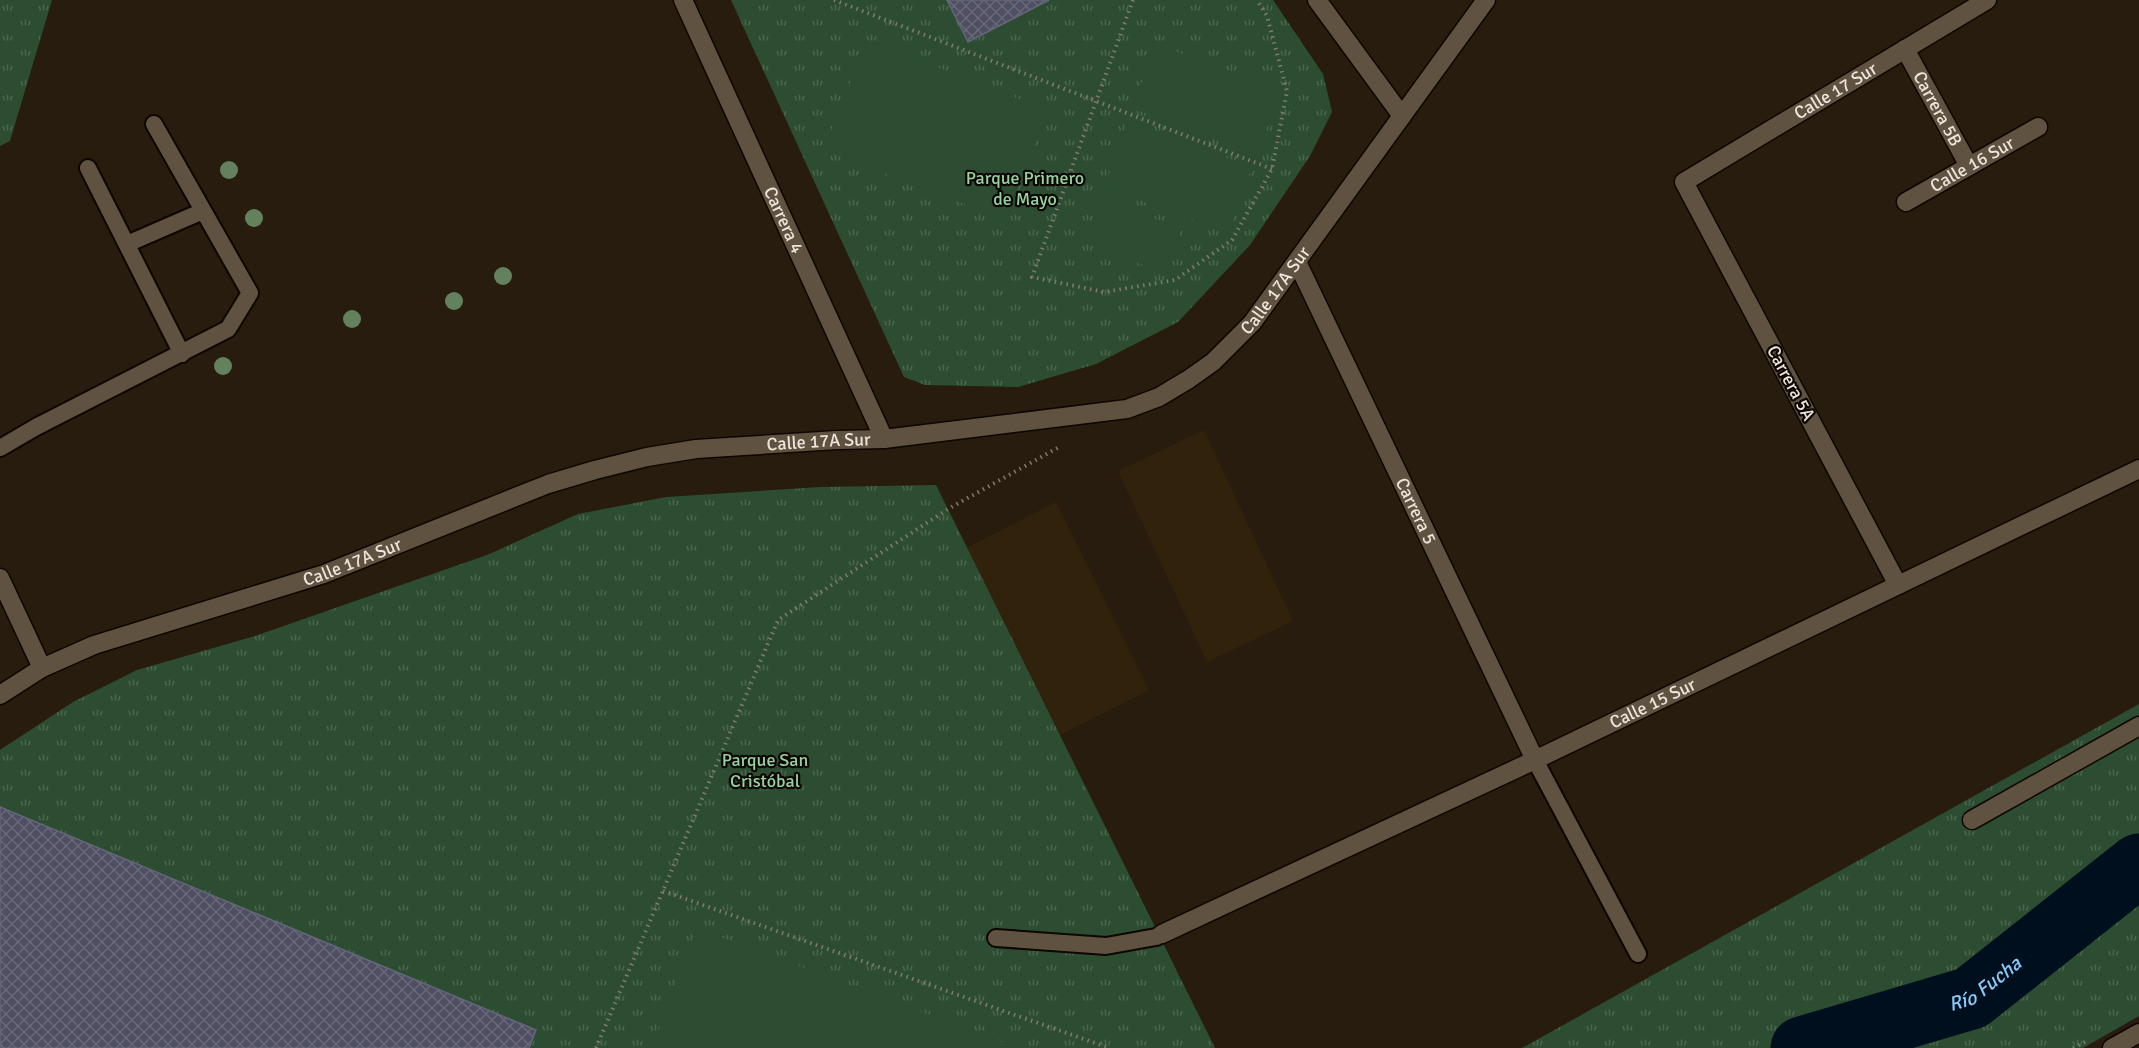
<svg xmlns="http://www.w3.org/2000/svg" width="2139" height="1048" font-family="Signika,sans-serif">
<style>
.built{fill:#31220c}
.grass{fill:url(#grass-tufts)}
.pitch{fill:#2c4d31}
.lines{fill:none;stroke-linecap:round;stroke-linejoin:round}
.river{stroke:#000f1d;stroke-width:63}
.building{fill:url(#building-cross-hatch);stroke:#646679;stroke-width:1.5}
.lane-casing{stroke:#0f0600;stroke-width:20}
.street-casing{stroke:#0f0600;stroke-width:21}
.secondary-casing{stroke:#0f0600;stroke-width:21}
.path{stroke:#837a6d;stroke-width:4;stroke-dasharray:1.5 4.5;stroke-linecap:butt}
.lane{stroke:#5f5241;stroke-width:16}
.street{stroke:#5f5241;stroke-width:18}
.secondary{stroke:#5f5241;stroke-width:18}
.tree{fill:#64815d}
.labels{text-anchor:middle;stroke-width:4.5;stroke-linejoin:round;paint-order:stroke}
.street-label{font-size:18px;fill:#ede5db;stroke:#0c0703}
.park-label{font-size:18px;fill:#96d39f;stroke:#0c0703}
.water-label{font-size:20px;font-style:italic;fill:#89ccfb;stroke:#0c0703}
</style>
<defs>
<pattern id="grass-tufts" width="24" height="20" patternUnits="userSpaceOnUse" patternTransform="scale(1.5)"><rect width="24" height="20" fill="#2c4d31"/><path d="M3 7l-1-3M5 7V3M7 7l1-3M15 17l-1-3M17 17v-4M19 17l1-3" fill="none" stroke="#4b664e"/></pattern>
<pattern id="building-cross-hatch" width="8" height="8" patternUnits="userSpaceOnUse" patternTransform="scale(1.5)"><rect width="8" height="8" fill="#4e4f62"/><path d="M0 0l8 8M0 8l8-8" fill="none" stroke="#686878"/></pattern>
</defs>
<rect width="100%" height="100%" fill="#271c0d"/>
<path class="built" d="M1204 430 1293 621 1207 662 1118 471Z
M1056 502 1149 690 1060 735 966 548Z"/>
<path class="grass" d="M0 0H52L10 141 0 146Z
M731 0H1273L1323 74 1332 112 1310 156 1250 245 1178 322 1096 364 1018 387 925 385 904 377Z
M936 485 1215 1048H0V750L73 702 137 670 255 636 487 555 578 514 666 497 820 487Z
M2139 704V1016L2083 1048H1522Z"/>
<path class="pitch" d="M867 40 1047 110 1005 220 824 150Z
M1156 44 1281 90 1257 154 1132 108Z
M1129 121 1252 167 1228 233 1104 187Z
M1101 197 1181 229 1164 273 1084 242Z
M697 928 1018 1048H652Z"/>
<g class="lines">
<path class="river" id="s1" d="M1802 1048 1971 998 2139 865"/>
</g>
<path class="building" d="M947 0H1049L968 42Z
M0 807 536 1030 529 1048H0Z"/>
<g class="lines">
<g class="lane-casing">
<path id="lane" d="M88 168 182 354
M127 244 203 211
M0 448 36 427 228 329 250 293 154 124
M1535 760 1638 954
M996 938 1106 946 1156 937 1162 934"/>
</g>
<g class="street-casing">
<g id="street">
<path id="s2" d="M683 0 884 439"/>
<path d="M1317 0 1402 116"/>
<path id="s3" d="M1905 49 1969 166"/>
<path id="s4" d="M1906 202 2038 127"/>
<path id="s5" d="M1297 262 1535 760"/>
<path d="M0 578 42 668"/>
<path id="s6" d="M1898 585 1684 182 1987 0"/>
<path d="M1972 820 2139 726"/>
<path id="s7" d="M1162 934 1535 760 2139 469"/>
<path d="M2112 1048 2139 1033"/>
</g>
</g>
<g class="secondary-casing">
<g id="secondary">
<path id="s8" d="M0 695 42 668 94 645 324 574 548 484 595 470 647 457 696 449 837 440 884 439 1127 409 1159 397 1189 379 1213 362 1252 323 1486 0"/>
</g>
</g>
<path class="path" d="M834 0 1272 169
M1133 0 1032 277 1104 292 1175 280 1232 240 1272 169 1287 91 1267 16 1257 0
M663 891 1109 1048
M596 1048 778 620 948 509 1061 446
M2073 1048 2085 1042"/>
<use href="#lane" class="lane"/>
<use href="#street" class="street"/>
<use href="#secondary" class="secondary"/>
</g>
<g class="tree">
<circle cx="229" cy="170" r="9"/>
<circle cx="254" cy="218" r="9"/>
<circle cx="503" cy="276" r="9"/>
<circle cx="454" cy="301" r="9"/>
<circle cx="352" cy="319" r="9"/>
<circle cx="223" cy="366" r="9"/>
</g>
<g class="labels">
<g class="street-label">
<text dy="6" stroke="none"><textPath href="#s6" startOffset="633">Calle 17 Sur</textPath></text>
<text dy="6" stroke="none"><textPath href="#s3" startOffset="68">Carrera 5B</textPath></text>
<text dy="6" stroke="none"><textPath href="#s4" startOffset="76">Calle 16 Sur</textPath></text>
<text dy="6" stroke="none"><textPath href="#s2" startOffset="242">Carrera 4</textPath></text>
<text dy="6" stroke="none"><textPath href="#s8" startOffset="1368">Calle 17A Sur</textPath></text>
<text transform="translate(1791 383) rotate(62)" y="6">Carrera 5A</text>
<text dy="6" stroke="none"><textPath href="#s8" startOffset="864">Calle 17A Sur</textPath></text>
<text dy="6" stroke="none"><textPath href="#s5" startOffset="276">Carrera 5</textPath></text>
<text dy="6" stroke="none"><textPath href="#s8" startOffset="378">Calle 17A Sur</textPath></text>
<text dy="6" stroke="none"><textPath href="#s7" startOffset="542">Calle 15 Sur</textPath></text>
</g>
<g class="park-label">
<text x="1025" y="184">Parque Primero<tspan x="1025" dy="21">de Mayo</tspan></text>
<text x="765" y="766">Parque San<tspan x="765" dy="21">Cristóbal</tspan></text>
</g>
<g class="water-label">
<text dy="7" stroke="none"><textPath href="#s1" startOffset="195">Río Fucha</textPath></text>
</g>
</g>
</svg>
